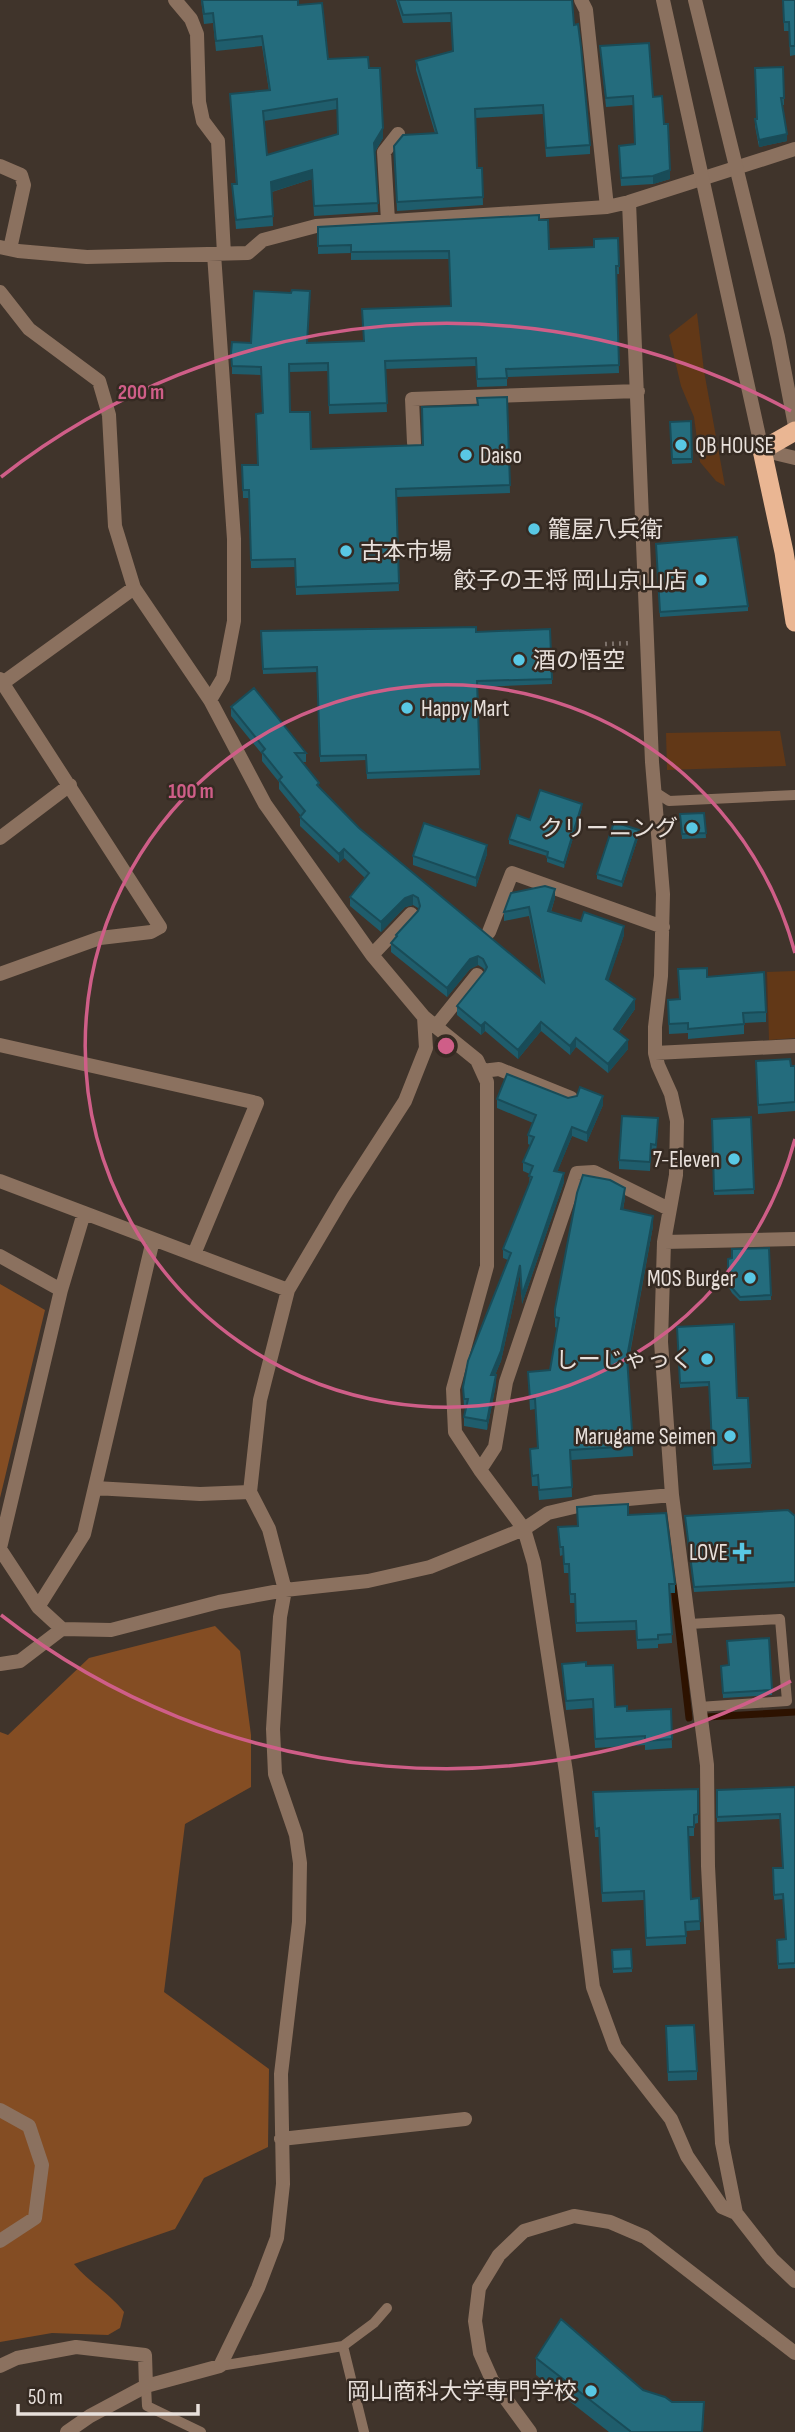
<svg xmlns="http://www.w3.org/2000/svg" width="795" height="2432" font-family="'Sofia Sans Condensed','Noto Sans JP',sans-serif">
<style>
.green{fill:#623817}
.forest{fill:#844d23}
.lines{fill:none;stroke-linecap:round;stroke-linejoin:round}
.stream{stroke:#2d1200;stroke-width:7}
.path{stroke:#7d726b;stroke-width:4.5;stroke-dasharray:2 5;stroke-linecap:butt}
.service{stroke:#8b715f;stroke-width:10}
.minor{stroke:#8b715f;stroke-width:14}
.tertiary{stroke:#8b715f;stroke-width:14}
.trunk{stroke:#eab693;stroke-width:19}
.wall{fill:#1f5d6c;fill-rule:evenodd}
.shaded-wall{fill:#194c58}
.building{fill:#246c7d;stroke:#194c58;stroke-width:2;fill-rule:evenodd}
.ring{fill:none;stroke:#cf5e88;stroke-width:3.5}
.poi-dot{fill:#59c8e4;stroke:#352a22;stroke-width:2.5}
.labels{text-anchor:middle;stroke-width:5;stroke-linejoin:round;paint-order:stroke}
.poi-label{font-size:23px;fill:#e8e0db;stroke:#352a22;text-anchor:end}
.centre{fill:#cf5e88;stroke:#352a22;stroke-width:3.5}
.ring-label{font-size:21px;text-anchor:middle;font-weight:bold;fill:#cf5e88;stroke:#352a22;stroke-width:5;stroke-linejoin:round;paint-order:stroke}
</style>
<rect width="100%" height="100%" fill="#40342b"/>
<path class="green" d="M697 313 704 371 725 486 716 481 700 462 694 417 681 386 669 335Z
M780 731 786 766 667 770 666 733Z
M795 971V1038L769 1040 767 972Z"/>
<path class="forest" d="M0 1284 45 1310 0 1498Z
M215 1626 240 1651 251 1735V1787L185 1824 164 1992 269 2069 268 2147 204 2178 175 2229 74 2264C88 2282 110 2293 124 2312L120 2328 108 2335 52 2333 0 2342V1732L8 1735 89 1658Z"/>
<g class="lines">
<path class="stream" d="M674 1586 689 1718
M707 1717 795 1712"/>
<path class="path" d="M605 644 632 643"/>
<path class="service" d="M655 792 669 801 795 795
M689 1624 780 1619 787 1701 699 1707
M343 2346 364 2432
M220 2366 343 2346 374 2323 387 2308
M146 2386 147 2406 201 2432"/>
<path class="minor" d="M175 0 191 19 197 34 199 102 203 121 218 141 224 254
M581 0 586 10 607 207
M0 166 21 175 24 185 10 249
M629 202 652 762 663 894 661 976 655 1027V1053L658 1065 671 1094 677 1121 676 1175 664 1242 661 1342 672 1495 707 1765 708 1866 722 2143 736 2213 772 2259 795 2281
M388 221 384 152 398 134
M0 247 18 251 87 257 248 253 263 240 316 226 607 207 629 202 795 149
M0 292 29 329 99 381 109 415 115 526 134 588 210 700 265 804 372 955 424 1017 477 1060 487 1082V1266L453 1389 455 1432 480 1470 524 1529 534 1563 566 1772 593 1987 615 2047 671 2119 687 2156 722 2207 736 2213
M414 443 412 399 638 391
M0 679 160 927 151 932 100 938 0 974
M0 685 134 588
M210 700 223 678 234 621V539L214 254
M0 838 70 785
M489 932 512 873 663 927
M372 955 411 914
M437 1025 477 975
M0 1045 257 1103 194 1254
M655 1053 795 1046
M482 1071 499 1069 571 1098
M0 1181 288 1290
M664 1242 795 1239
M0 1256 61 1290
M480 1470 495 1447 506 1382 577 1173 594 1172 669 1209
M95 1488 200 1494 250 1492
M0 1548 61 1290 84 1213
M0 1549 38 1607 62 1629 111 1630 219 1602 285 1590 368 1581 430 1567 524 1529 548 1513 595 1502 672 1495
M38 1607 84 1534 153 1240
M0 1664 20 1661 62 1629
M0 2110 29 2126 42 2165 35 2218 0 2241
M281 2139 465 2119
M0 2366 17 2358 76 2347 145 2355 146 2386
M67 2432 90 2416 146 2386 220 2366 258 2288 277 2238 283 2184 281 2074 299 1922 300 1863 296 1835 275 1774 273 1729 280 1617 285 1590 269 1529 250 1492 260 1400 288 1290 343 1197 405 1101 426 1048 424 1017
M530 2432 492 2380 480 2353 475 2321 479 2288 499 2255 524 2231 574 2216 610 2222 645 2237 795 2353"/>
<path class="tertiary" d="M663 0 762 450 795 458
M695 0 778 337 795 426"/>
<path class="trunk" d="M795 431 762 450 784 552 795 622"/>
</g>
<path class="wall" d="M201 0H298V5L328 59 369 68 383 138 375 152 378 212 314 216 312 179 272 192 273 226 236 229 232 184H236L230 94 269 91 262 46 216 51 213 23 204 24ZM337 109 338 134 267 155 264 121Z
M396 0H572L574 25 590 145V154L546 157 543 114 475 118 477 168H482L483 205 397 211 394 155 435 133 416 70V61L453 51 451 22 403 23Z
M783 0H795V55L790 56 789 31H784Z
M600 46 653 97 664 124 670 179 653 184 621 186 619 154 635 144 633 105 606 107Z
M783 67 784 105H782L787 141 759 147 755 126V119H757Z
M539 220 549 249 594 247 618 238 619 274H616L619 373 507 377V386L477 387 476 366 385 369 387 412 329 414 328 371 289 372 290 412 311 449 423 445 478 405 507 397 510 493 396 497 399 591 296 595 295 567 251 568 249 498H243L242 465H257L263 413 261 375 232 374V342L308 343 363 341 451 306 449 259 351 260V253L318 254V227Z
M691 421 692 463 672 464 670 422Z
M656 544 748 606V611L660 617Z
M550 629 552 684 478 687 480 775 367 779 366 760 320 762 317 672 263 674 261 631 476 632Z
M231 707 306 753V762H302L319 787 359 828 542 980 529 916 504 921V912L555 898 551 912 624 935 608 980 635 1009 619 1032 628 1049 608 1073 576 1047 570 1055 541 1031 518 1059 485 1031 481 1035 457 1015V1006L485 971 483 968 478 965 470 969 447 997 391 952V943L396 938V935L419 910 418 908 413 905 405 907 381 932 350 906V897L365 878 344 858 339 863 300 826V817L301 816 279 789V782L262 761V754L231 716Z
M582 808 564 868 547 862V856L509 844V839L530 820Z
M704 813 706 838 682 839 680 814Z
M639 835 622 887 597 879V874Z
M487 854 476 887 413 865V856Z
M707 977 766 1012V1022L744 1023V1034L688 1039V1033L669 1034 668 1000 679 999Z
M791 1066H795V1111L758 1114 756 1070Z
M568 1098 603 1105 587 1142 572 1136 557 1172 564 1182 522 1304 520 1274 501 1361 495 1375 496 1384 487 1430 464 1426V1417L466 1408H464L463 1387 508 1260 503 1258V1249L529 1184 530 1174 523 1171V1162L530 1145 528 1144V1135L533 1123 497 1108V1099Z
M751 1117 754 1194 714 1195 712 1119Z
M658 1127 656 1154 651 1153 650 1171 619 1169V1160Z
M625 1198 623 1210 653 1226 628 1365 633 1456 571 1460 572 1497 539 1500 538 1486H532L530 1449 538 1448 535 1409 530 1410 528 1372 550 1370 557 1328 555 1327V1309Z
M769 1248 771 1300 740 1301 732 1293 728 1286V1263L732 1258Z
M677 1327 737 1398H748L751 1468 713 1470 709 1386 680 1388Z
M628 1515 675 1584V1593H670L672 1643 658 1644V1648L637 1649 636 1630 576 1632 575 1603H570L569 1573H564L563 1555 560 1556 558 1527 578 1526Z
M685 1516H795V1587L694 1592Z
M769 1638 772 1695 723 1698 721 1666 729 1665Z
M562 1664 586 1666 615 1707 627 1711 671 1709 672 1748 645 1750V1745L595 1748 593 1708 566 1710Z
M795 1787V1968L778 1969 777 1940 786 1939 783 1899 774 1900 773 1873 783 1868 780 1819 717 1822V1790Z
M698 1789V1823L694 1824V1836H688L691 1899 699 1898 700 1930 686 1931V1944L646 1946 644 1900 602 1902 599 1837H595L593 1792Z
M631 1949 632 1972 613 1973 612 1950Z
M666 2036 697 2071V2080L668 2081Z
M536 2358 643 2390 672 2402H704L703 2432H609L536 2375Z"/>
<path class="shaded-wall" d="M383 128V138L374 153V143Z
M787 134V141L759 147V140Z
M312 170V179L271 192V182Z
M670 170V179L653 184V176Z
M582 804V808L564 868V863Z
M639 830V835L622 887V882Z
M487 845V854L476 887V878Z
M344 849V858L339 863V854Z
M555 889V898L548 920V911Z
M413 895V905L405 907 381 932V922L405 898Z
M624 926V935L606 988V979Z
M478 956V965L470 969 447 997V988L470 959Z
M635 999V1009L614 1038V1029Z
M485 1022V1031L481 1035V1026Z
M541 1022V1031L518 1059V1050Z
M576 1038V1047L570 1055V1046Z
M628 1040V1049L608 1073V1064Z
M603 1096V1105L587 1142V1133Z
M572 1127V1136L554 1180V1171Z
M564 1173V1182L522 1304V1295Z
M625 1188V1198L621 1220V1209Z
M653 1216V1226L627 1368V1357Z
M520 1265V1274L501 1361 491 1385V1375Z
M496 1375V1384L487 1430V1421Z"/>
<path class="building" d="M202 0H298V5L322 3 328 59 368 57 369 68H380L383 128 374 143 378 203 314 206 312 170 271 182 273 216 236 220 232 184H237L230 94 270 90 262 36 216 41 213 13 204 14ZM337 99 338 134 267 155 263 111Z
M398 0H572L574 25 578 24 581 47 590 145 546 148 543 105 475 109 477 168H482L483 197 397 202 394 146 403 135 437 133 416 61 453 51 451 13 403 15Z
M783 0H795V46H790L789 22H784Z
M649 43 653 97 662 96 664 124H668L670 170 653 176 621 178 619 146 635 144 633 96 606 98 600 46Z
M783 67 784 98H781L787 134 759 140 755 119H757L755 68Z
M539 215V220H548L549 249 594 247V239L618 238 619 266H616L619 365 506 369 507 378 477 379 476 358 385 361 387 403 329 405 328 363 289 364 290 412H310L311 449 423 445 422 407 478 405 477 398 507 397 510 485 396 489 399 583 296 587 295 559 251 560 249 490H243L242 465H258L256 414 263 413 261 367 232 366 231 353 232 342 251 343 254 291 291 293 292 290 310 291 307 343 364 341 362 309 451 306 449 251 351 252V245L318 246V227Z
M691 421 692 459H672L670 422Z
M737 537 748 606 660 612 656 544Z
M476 627V632L550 629 552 679 477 681 480 769 367 773 366 755 320 756 317 667 263 669 261 631Z
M254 688 306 753H295L319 783 317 785 359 828 544 982 529 907 504 912 511 893 545 886 555 889 548 911 581 921 584 912 624 926 606 979 635 999 614 1029 628 1040 608 1064 576 1038 570 1046 541 1022 518 1050 485 1022 481 1026 457 1006 485 971 487 967 483 959 478 956 470 959 447 988 391 943 397 936 396 935 418 911 420 906 418 898 413 895 405 898 381 922 350 897 369 873 344 849 339 854 300 817 305 811 279 780 282 777 262 752 265 749 231 707Z
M540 790 582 804 564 863 547 857 548 852 509 839 517 815 530 820Z
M704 813 706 833 682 834 680 814Z
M614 822 639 830 622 882 597 874Z
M424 823 487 845 476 878 413 856Z
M707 968V977L764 972 766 1012 743 1013 744 1024 688 1029V1023L669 1024 668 1000 680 999 678 969Z
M790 1059 791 1066H795V1102L758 1105 756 1061Z
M507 1074 568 1098 577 1096 580 1087 603 1096 587 1133 572 1127 554 1171 564 1173 522 1295 520 1265 501 1351 491 1375H496L487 1421 464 1417 468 1399H464L463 1387 468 1361 511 1253 503 1249 532 1177 529 1176 533 1166 523 1162 534 1137 528 1135 536 1115 497 1099Z
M622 1116 658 1118 656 1145 651 1144 650 1162 619 1160Z
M751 1117 754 1189 714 1191 712 1119Z
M583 1175 610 1180 625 1188 621 1209 653 1216 627 1357 633 1446 570 1450 572 1487 539 1490 538 1475 532 1476 530 1449 538 1448 535 1399H530L528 1372 550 1370 559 1318 555 1317V1309L577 1193Z
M769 1248 771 1295 740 1297 732 1288 728 1282V1259L732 1258V1249Z
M734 1324 737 1398H748L751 1463 713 1465 709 1382 680 1383 677 1327Z
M628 1504V1515L666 1513 675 1584H669L672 1634 658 1635V1639L637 1640 636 1621 576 1623 575 1594H570L569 1564H564L563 1547H560L558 1527 578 1526 577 1507Z
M788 1510 795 1516V1582L694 1587 685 1516Z
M769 1638 772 1690 723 1693 721 1666 729 1665 727 1641Z
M586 1662V1666L613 1665 615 1707 627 1706V1711L671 1709 672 1739 645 1741V1736L595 1739 593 1699 566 1701 562 1664Z
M795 1787V1963L778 1964 777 1940 786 1939 783 1894 774 1895 773 1868H783L780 1814 717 1817V1790Z
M698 1789V1814L694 1815V1827H688L691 1899 699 1898 700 1921 685 1922 686 1936 646 1938 644 1891 602 1893 599 1828 595 1829 593 1792Z
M631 1949 632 1968 613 1969 612 1950Z
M694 2025 697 2071 668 2072 666 2026Z
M561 2319 643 2390 665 2397 672 2402H704L702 2432H630V2431L536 2358Z"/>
<g class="ring">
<path d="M795 1139A361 361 0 1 1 795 953"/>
<path d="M791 1681A722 722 0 0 1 1 1615M1 477A722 722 0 0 1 791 411"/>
</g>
<g class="poi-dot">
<circle cx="681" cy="445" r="7"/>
<circle cx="466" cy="455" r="7"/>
<circle cx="534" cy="529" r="7"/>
<circle cx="346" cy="551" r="7"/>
<circle cx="701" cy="580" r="7"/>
<circle cx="519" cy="660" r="7"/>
<circle cx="407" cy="708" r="7"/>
<circle cx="692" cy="828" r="7"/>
<circle cx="734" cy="1159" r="7"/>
<circle cx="750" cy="1278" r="7"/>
<circle cx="707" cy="1359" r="7"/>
<circle cx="730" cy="1436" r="7"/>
<path d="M738.5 1541.5h7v7h7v7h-7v7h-7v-7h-7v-7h7z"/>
<circle cx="591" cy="2391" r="7"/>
</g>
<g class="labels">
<g class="poi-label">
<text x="695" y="453" text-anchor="start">QB HOUSE</text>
<text x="480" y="463" text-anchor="start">Daiso</text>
<text x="548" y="537" text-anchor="start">籠屋八兵衛</text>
<text x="360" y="559" text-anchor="start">古本市場</text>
<text x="687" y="588">餃子の王将 岡山京山店</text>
<text x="533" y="668" text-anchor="start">酒の悟空</text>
<text x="421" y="716" text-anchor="start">Happy Mart</text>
<text x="678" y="836">クリーニング</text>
<text x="720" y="1167">7-Eleven</text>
<text x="736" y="1286">MOS Burger</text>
<text x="693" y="1367">しーじゃっく</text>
<text x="716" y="1444">Marugame Seimen</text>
<text x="728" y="1560">LOVE</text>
<text x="577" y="2399">岡山商科大学専門学校</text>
</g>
</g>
<circle cx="446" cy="1046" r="10" class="centre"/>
<g class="ring-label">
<text x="141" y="399">200 m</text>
<text x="191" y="798">100 m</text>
</g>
<path d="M18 2404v10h180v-10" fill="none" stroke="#e8e0db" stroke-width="3.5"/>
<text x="28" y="2404" font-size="21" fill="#e8e0db" stroke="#352a22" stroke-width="5" paint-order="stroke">50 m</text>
</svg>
